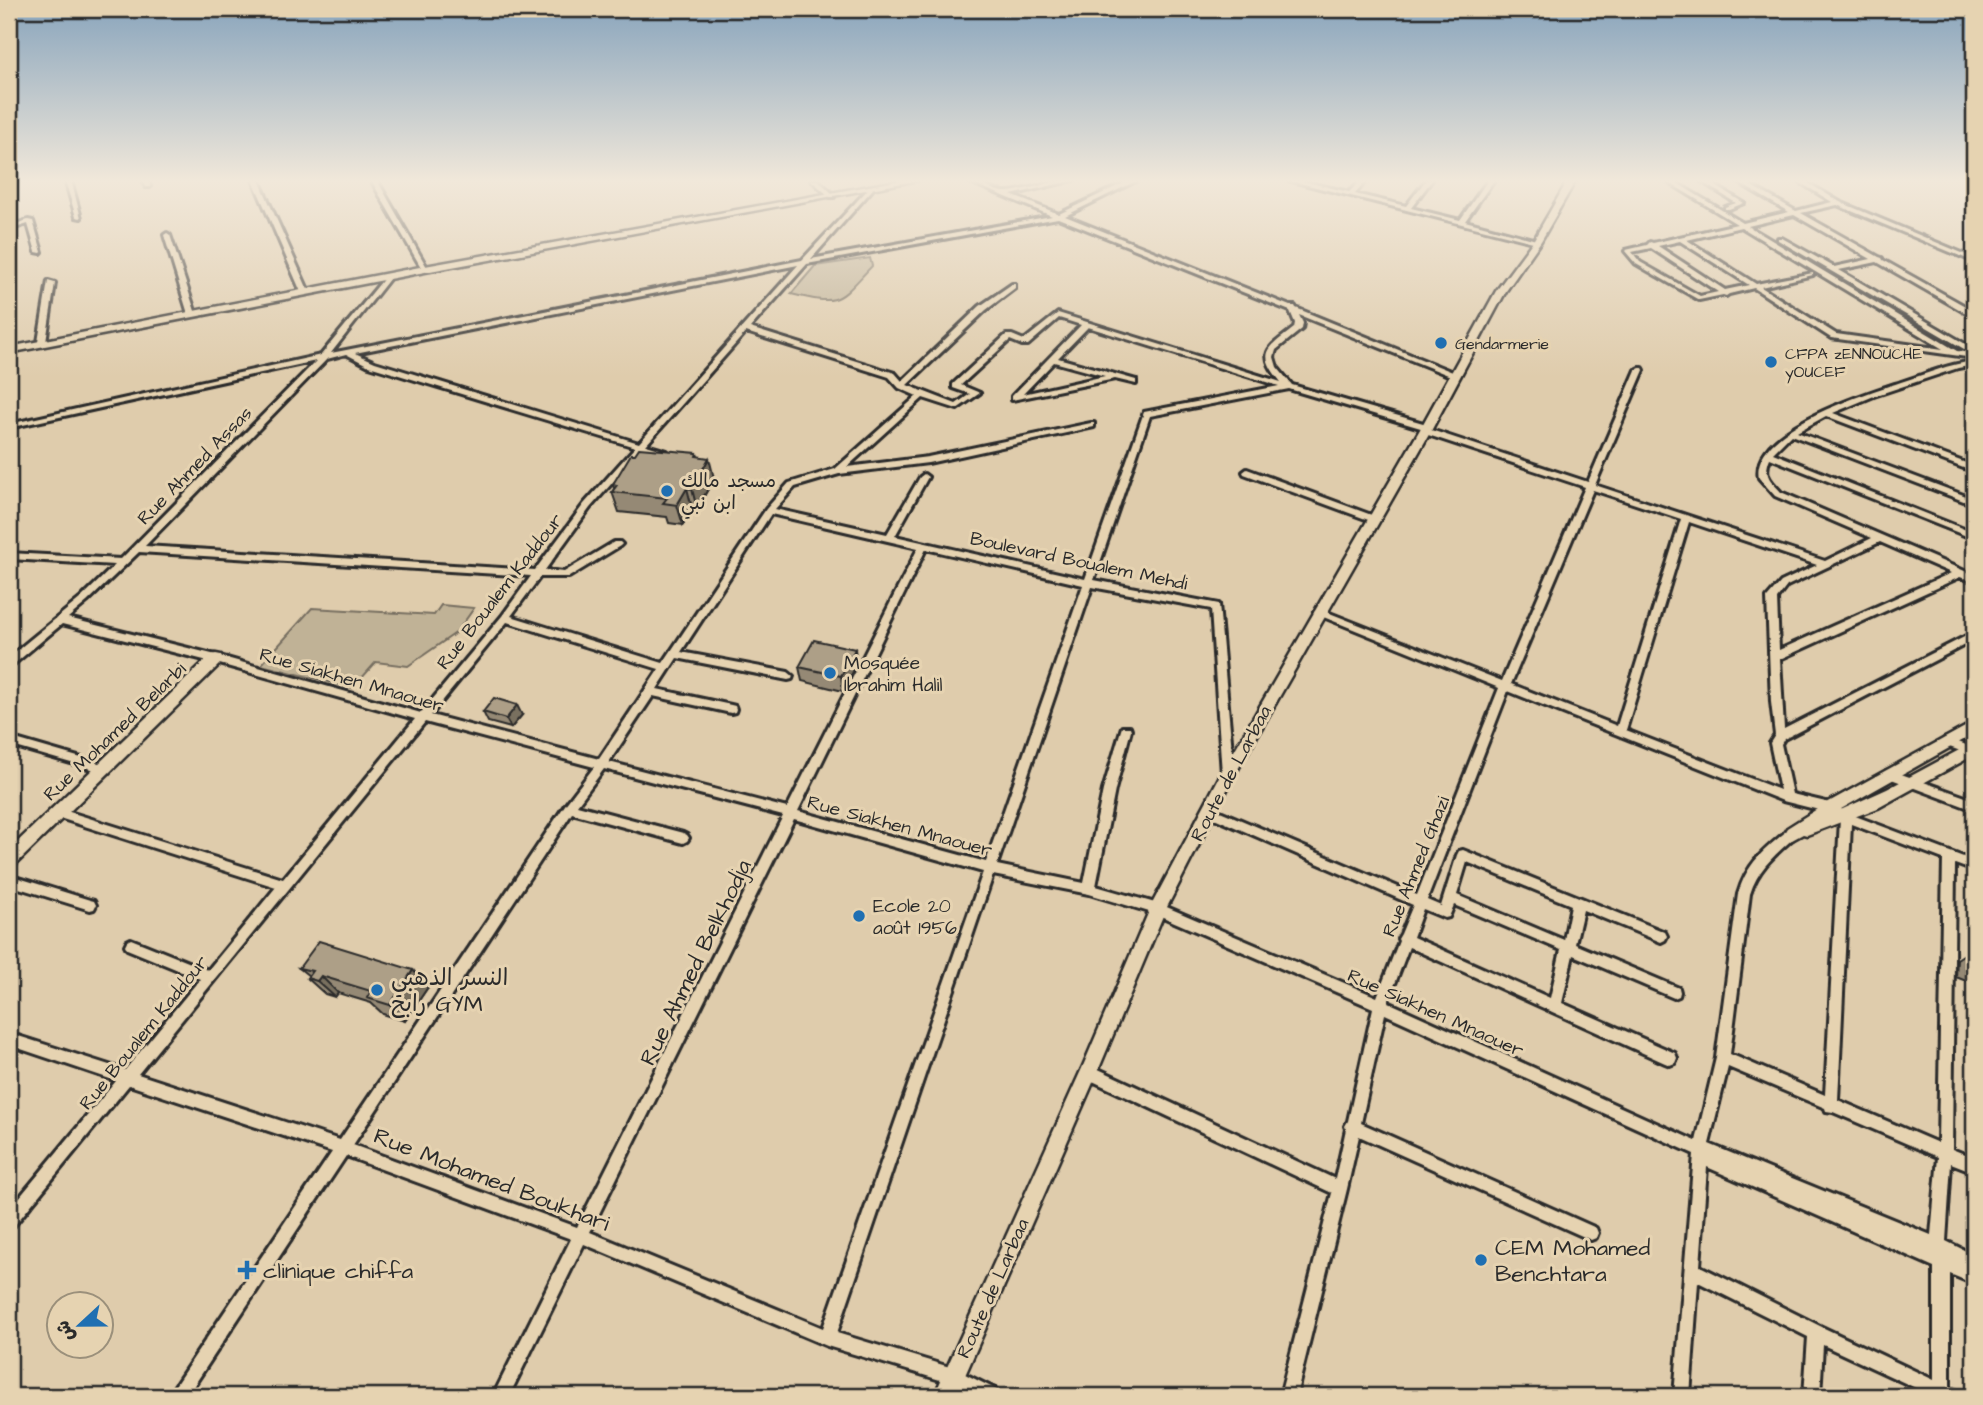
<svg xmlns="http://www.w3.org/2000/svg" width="1983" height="1405" font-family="'Architects Daughter','Playpen Sans Arabic',sans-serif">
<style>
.green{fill:#c0b296;stroke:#766e60;stroke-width:2}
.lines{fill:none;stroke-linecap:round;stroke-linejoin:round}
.street-casing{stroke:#2b2b2b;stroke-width:6}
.secondary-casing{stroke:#2b2b2b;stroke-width:5}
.street{fill:#e6d3b1;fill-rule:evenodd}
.secondary{fill:#e6d3b1;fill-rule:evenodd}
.wall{fill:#958974;stroke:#2b2b2b;stroke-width:2}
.shaded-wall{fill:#796f5e;stroke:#2b2b2b;stroke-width:2}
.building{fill:#ad9f87;stroke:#2b2b2b;stroke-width:2}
.poi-dot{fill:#1f6fb2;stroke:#e6d3b1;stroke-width:2.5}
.labels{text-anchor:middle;stroke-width:6;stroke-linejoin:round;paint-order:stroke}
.far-poi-label{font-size:16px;fill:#2b2b2b;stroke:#e6d3b1;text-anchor:start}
.street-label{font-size:19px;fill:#2b2b2b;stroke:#e6d3b1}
.poi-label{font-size:19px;fill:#2b2b2b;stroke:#e6d3b1;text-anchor:start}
.near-street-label{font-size:23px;fill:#2b2b2b;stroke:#e6d3b1}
.near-poi-label{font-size:23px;fill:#2b2b2b;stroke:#e6d3b1;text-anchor:start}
</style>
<rect width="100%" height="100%" fill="#dfccac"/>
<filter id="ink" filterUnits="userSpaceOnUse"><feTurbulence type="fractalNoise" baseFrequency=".0143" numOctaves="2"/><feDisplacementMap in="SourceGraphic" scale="14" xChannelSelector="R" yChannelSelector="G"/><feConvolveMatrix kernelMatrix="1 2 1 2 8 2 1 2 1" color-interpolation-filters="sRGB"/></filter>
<g filter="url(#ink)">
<path class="green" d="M870 258 872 266C837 302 842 306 791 294L815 266Z
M441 605 474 608 457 632 408 666 376 662 353 688 261 665 312 608 434 615Z"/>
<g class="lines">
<g class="street-casing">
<path id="street" d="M9 180H22L9 184Z
M65 180H71L81 218 76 217Z
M143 180H149L150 187H146Z
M253 180H259L309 292 308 294 301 292Z
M371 180H377L428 269 427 270 422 269Z
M811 180H818L834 195V197H830Z
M965 180C980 180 993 193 1007 192 1030 190 1051 180 1074 180L1011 195 1059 214 1130 180H1138L1065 216 1290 306H1295L1296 308 1460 375 1456 377H1453L1299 315 1303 323 1302 329 1276 350 1274 357 1277 367 1292 385 1430 425 1431 427 1428 429 1588 482 1636 370 1640 368H1643L1644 370 1595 485 1825 561 1872 538 1775 496 1759 478C1749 429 1865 394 1901 382 1926 374 1949 364 1974 361V365L1958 368 1874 396 1833 413 1974 466V472L1826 416 1797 432 1974 499V505L1791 435 1773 453 1974 533V539L1770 458C1763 475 1770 480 1781 492L1974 575V582L1960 577 1780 659 1784 729 1974 632V640L1784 739 1781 744 1792 794 1830 803 1850 814 1974 861V871L1955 864 1952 1149 1974 1158V1172L1951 1163 1946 1241 1974 1255V1284L1950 1274V1388L1956 1390 1958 1396H1933L1823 1345 1820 1396H1804L1808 1337 1698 1282 1690 1396H1674L1694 1154 1385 1014 1361 1123 1596 1228 1598 1233 1596 1238 1591 1240 1359 1136 1347 1189 1296 1396H1280L1332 1193 1084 1077 1082 1072 1084 1067 1089 1065 1094 1067 1335 1179 1346 1129 1345 1126 1348 1121 1373 1008 1156 914 1089 894 993 875 837 1333 953 1368 997 1390 999 1396H975L950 1383 827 1346 584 1244 509 1396H493L571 1239 346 1156 187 1396H170L172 1390 332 1152 129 1085 14 1226 9 1228V1210L116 1081 9 1045V1033L125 1070 200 979 127 949 125 945 127 941 131 939 208 970 276 887 53 816 51 813 53 810 57 808 283 879 415 719 216 663 62 624 13 665 9 666V657L81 598 115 565 9 559V553L121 559 316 361 9 428V424L321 355 386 276H390V278L331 353 802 260 870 187 873 189 872 190 811 259 1052 216ZM1058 218 1290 311 1295 323 1294 328C1268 349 1256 351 1281 382L1058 313 1024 340 1012 335H1006L953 384V388L970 394 956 404 907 385 986 310 1015 288V284H1012L980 306 902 381 895 373 750 328 807 264ZM798 265 639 443 375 362 355 353ZM1059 318 1081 325 1012 396V400L1115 379 1136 384V380L1058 358 1088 327 1279 386 1144 412 1085 579 895 536 928 477 924 474 920 477 887 534 775 509 795 487 839 474 928 463 1094 427V423H1091L928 457 847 467 923 398 957 409 980 393 961 385 1010 340 1022 345H1028ZM746 332 889 377 899 388 917 396 835 469 789 483 766 509 663 663 511 616 540 577H569L620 546 622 544 620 542H614L564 572 545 570 590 508 642 449 664 456 667 455V451L646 445ZM346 354 369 366 635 447 584 504 535 570 145 546 327 359ZM1054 362 1105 376 1023 394ZM1289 389 1424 429 1421 431 1422 433 1585 487 1502 681 1322 610 1319 609 1314 612 1316 614 1499 688 1417 895 1213 808 1209 806 1205 808 1203 811 1205 814 1413 905 1401 934 1398 939 1399 941 1377 997 1162 905 1096 886 1115 790 1131 730 1130 727H1122L1121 730 1103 790 1084 883 997 865 1092 587 1211 609 1222 774 1224 777H1232L1234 774 1219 604 1094 580 1150 416ZM1593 490 1681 519 1617 726 1511 684ZM771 514 918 548 787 808 609 762 653 696 731 713 735 712 736 709 735 706 731 705 657 689 677 658 788 680 792 679 793 676 788 672 681 652ZM1689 522 1817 565 1781 582 1767 598 1771 702 1775 735 1770 743 1780 790 1626 730ZM1880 542 1951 573 1779 650 1777 599 1787 586ZM926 549 1083 585 986 862 798 811ZM139 552 531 576 502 616 421 713 216 655 68 618 87 602ZM507 622 659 669 599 759 431 715ZM1508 691 1783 801 1827 812 1840 819 1825 1095 1730 1054 1750 894C1758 868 1776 854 1796 836L1798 833 1796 830 1792 828 1788 830C1764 850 1747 863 1738 894L1716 1058 1696 1141 1388 1002 1409 947 1665 1063 1670 1065 1675 1063 1677 1058 1675 1053 1562 1003 1573 955 1674 998 1679 996 1680 992 1679 988 1575 944 1583 910 1661 942 1665 940 1667 936 1665 932 1463 850 1459 851 1457 855 1441 906 1427 900ZM425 722 594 767 565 805 340 1140 138 1074ZM604 769 783 816 577 1227 353 1145 572 813 683 843 687 841 689 838 687 835 683 833 577 805ZM794 819 983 872 823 1328 590 1232ZM1851 824 1943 859 1938 1143 1838 1100ZM1467 862 1571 905 1564 940 1457 895ZM1454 905 1561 950 1550 998 1413 937 1423 909 1445 918 1449 917ZM1728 1067 1825 1108 1826 1111 1833 1112 1938 1157 1931 1235 1709 1144ZM1707 1167 1934 1267V1380L1822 1327 1700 1266Z
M1288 180H1298L1349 192 1361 180H1367L1355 194 1406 206 1426 180H1432L1411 208 1460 220 1488 180H1494L1465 221 1540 241 1537 243Z
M1665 180H1672L1743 223 1789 212 1734 180H1741L1796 211 1832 202 1796 180H1803L1840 202 1974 258V262L1972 261 1837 205 1801 213 1879 257 1882 258 1883 260 1974 311V316H1971L1877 262 1839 270 1974 349V358L1831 338 1754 288 1729 294 1726 296 1723 295 1699 300 1636 264 1625 251 1626 250 1647 245 1650 242 1653 243 1737 224ZM1794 215 1871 259 1834 267 1782 238H1778V240L1971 353 1957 351 1748 226ZM1741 227 1943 349 1836 334 1761 287 1813 275V273L1756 284 1687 240ZM1680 241 1749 285 1725 290 1658 246ZM1651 248 1718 292 1700 296 1640 262 1632 252Z
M1699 180H1706L1744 203 1729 209H1725V207L1736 203Z
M28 220 33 221 42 252 41 253 36 252 28 224 9 230V226Z
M167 233 170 235 196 314 195 316 188 314 164 235Z
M48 281 55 283 46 342 42 344 38 342Z
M1247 469 1377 517 1379 519 1377 521H1371L1244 474 1243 472Z
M9 737 102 764 106 765 108 768 106 771 102 772 9 745Z
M1948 738 1974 748V756L1944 745 1943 742 1944 739Z
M1890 770 1974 800V810L1886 777 1884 774 1886 771Z
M9 875 90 900 94 901 96 905 94 909 90 910 9 885Z"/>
</g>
<g class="secondary-casing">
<path id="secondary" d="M902 180H919L425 272 9 353V347L425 266Z
M1568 180H1576L1541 241 1506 291 1431 431 1233 778 1165 911 1095 1078 956 1396H934L1083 1066 1152 904 1223 770 1419 431 1496 291 1533 241Z
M216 654 221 655 223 659 221 663 15 865 9 867V850L211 655Z
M1974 722V734L1834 813 1887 789 1974 742V755L1878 808 1807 835 1803 834 1792 840 1787 838 1784 833 1787 828 1825 804Z"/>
</g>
<use href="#street" class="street"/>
<use href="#secondary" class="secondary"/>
</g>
<path class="wall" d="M714 478 697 509 692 508 683 525 669 523 667 517 619 512 612 492 614 489 613 484Z
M857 664 843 691 802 681 799 667Z
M483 712 522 715 511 728 488 722Z
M1969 951 1974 953V984L1956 977 1957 959Z
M299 968 428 987 405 1021 383 1014 371 1003 338 993 335 997 325 994 307 978 309 976Z"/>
<path class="shaded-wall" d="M697 453 702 471 709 458 714 478 697 509 692 489Z
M687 488 692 508 683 525 677 505Z
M855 649 857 664 843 691 841 676Z
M517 705 522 715 511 728 506 719Z
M413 970 428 987 405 1021 390 1005Z
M321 976 338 993 335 997 317 981Z"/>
<path class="building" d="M639 448 697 453 696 456 709 458 692 489 687 488 677 505 663 503 667 498 612 492 617 485 613 484 631 454H635Z
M814 640 855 649 841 676 799 667Z
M494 698 517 705 506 719 483 712Z
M319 941 413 970 390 1005 367 998 371 991 321 976 317 981 307 978 312 971 299 968Z
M1969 951 1974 953V971L1969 969Z"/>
</g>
<linearGradient id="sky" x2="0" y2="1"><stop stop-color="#88a4bc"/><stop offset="0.48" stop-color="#f1e8da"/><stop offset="1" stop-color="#f1e8da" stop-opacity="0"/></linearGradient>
<rect width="1983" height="377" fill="url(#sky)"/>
<g class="poi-dot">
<circle cx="1441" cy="343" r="7"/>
<circle cx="1771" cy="362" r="7"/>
<circle cx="667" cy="491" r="7"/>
<circle cx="830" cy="673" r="7"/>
<circle cx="859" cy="916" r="7"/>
<circle cx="377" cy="990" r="7"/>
<circle cx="1481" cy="1260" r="7"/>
<path d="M243.5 1259.5h7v7h7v7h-7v7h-7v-7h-7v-7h7z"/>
</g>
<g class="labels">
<g class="far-poi-label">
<text x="1455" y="349">Gendarmerie</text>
<text x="1785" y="359">CFPA zENNOUCHE<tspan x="1785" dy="18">yOUCEF</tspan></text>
</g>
<g class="street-label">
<text transform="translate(194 465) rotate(-46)" y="7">Rue Ahmed Assas</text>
<text transform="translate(1079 560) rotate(12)" y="7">Boulevard Boualem Mehdi</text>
<text transform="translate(499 591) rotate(-52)" y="7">Rue Boualem Kaddour</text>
<text transform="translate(352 679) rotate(16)" y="7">Rue Siakhen Mnaouer</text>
<text transform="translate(114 731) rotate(-44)" y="7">Rue Mohamed Belarbi</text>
<text transform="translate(1230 773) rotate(-62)" y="7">Route de Larbaa</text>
<text transform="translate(900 825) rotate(15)" y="7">Rue Siakhen Mnaouer</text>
<text transform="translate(1415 866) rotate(-68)" y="7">Rue Ahmed Ghazi</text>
<text transform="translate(1436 1012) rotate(24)" y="7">Rue Siakhen Mnaouer</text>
<text transform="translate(143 1032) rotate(-51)" y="7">Rue Boualem Kaddour</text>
<text transform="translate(992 1288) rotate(-66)" y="7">Route de Larbaa</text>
</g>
<g class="poi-label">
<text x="681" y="487">مسجد مالك<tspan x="681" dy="22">ابن نبي</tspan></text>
<text x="844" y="669">Mosquée<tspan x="844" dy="22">Ibrahim Halil</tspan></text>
<text x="873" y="912">Ecole 20<tspan x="873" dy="22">août 1956</tspan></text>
</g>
<g class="near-street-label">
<text transform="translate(695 962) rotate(-64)" y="8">Rue Ahmed Belkhodja</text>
<text transform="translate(492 1179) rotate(21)" y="8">Rue Mohamed Boukhari</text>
</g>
<g class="near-poi-label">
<text x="391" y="985">النسر الذهبي<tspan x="391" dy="26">رابح GYM</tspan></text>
<text x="1495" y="1255">CEM Mohamed<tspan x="1495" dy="26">Benchtara</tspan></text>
<text x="263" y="1278">clinique chiffa</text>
</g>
</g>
<rect width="1983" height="1405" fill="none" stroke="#e6d3b1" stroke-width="35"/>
<rect x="18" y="18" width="1948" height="1370" fill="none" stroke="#2b2b2b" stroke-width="2.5" filter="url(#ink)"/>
<g transform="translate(80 1325) rotate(248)"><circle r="33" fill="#e6d3b1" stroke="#9b907b" stroke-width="2"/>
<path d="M0-5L12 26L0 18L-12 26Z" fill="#1f6fb2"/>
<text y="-10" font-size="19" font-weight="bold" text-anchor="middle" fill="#2b2b2b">ش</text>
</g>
</svg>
